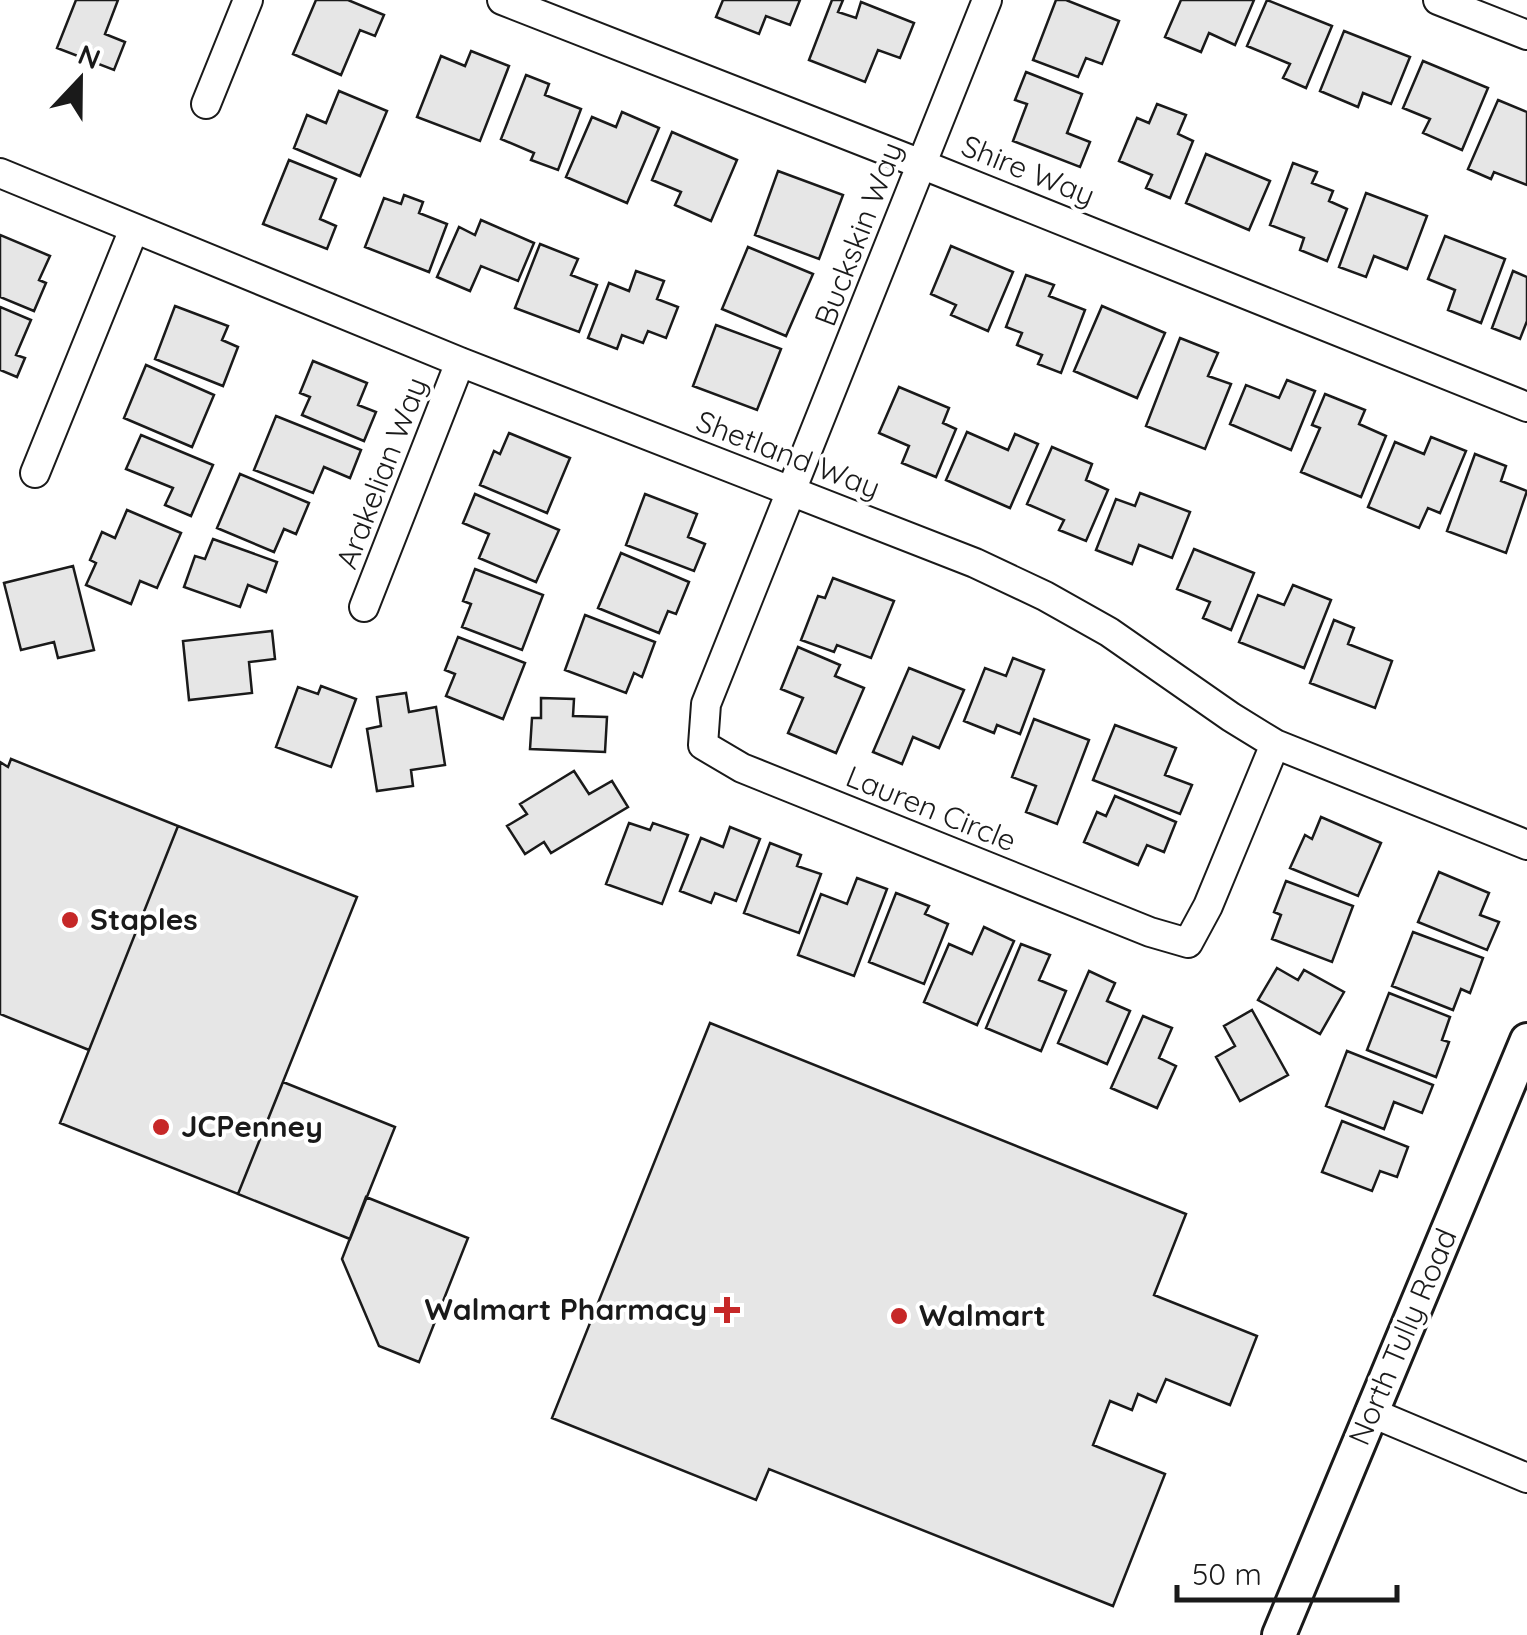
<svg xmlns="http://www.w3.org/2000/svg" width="1527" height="1635" font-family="Quicksand,sans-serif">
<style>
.building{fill:#e6e6e6;stroke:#1a1a1a;stroke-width:2.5}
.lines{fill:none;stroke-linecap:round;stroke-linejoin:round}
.minor-casing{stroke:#1a1a1a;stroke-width:32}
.tertiary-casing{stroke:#1a1a1a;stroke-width:38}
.minor{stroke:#fff;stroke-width:28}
.tertiary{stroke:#fff;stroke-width:32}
.poi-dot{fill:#c62828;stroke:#fff;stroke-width:4}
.labels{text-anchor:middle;stroke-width:8;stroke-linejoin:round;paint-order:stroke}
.street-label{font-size:30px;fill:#1a1a1a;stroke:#fff}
.poi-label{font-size:30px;font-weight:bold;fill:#1a1a1a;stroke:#fff;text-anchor:start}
</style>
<rect width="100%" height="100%" fill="#fff"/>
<path class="building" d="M76 0H118L105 34 125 42 114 70 57 48Z
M316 0H348L384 15 375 36 360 30 341 75 293 54Z
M723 0H800L790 25 766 16 759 34 716 17Z
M832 0H843L838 12 856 18 861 2 914 23 900 58 878 50 865 82 809 60Z
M1056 0H1066L1119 21 1102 64 1086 58 1078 77 1033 60Z
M1181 0H1254L1235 45 1209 33 1201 52 1165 37Z
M1267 0 1332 26 1306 88 1283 78 1290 64 1247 46Z
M1344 31 1410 57 1391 104 1363 93 1358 107 1320 91Z
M471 51 509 66 480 141 417 117 441 56 465 66Z
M1423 61 1488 88 1462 150 1423 133 1430 119 1403 108Z
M1026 72 1082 94 1067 133 1090 142 1080 167 1013 141 1027 104 1015 100Z
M526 75 549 84 545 95 581 109 558 170 531 160 534 153 501 139Z
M339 91 387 111 360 176 294 148 307 115 326 123Z
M1498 100 1527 112V185L1494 172 1491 179 1468 169Z
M1157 104 1186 115 1178 134 1193 141 1170 198 1146 188 1152 175 1119 161 1137 118 1149 123Z
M622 112 659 128 627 203 566 177 592 117 616 127Z
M672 132 737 160 711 221 675 205 681 192 652 180Z
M1206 154 1270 181 1249 230 1186 203Z
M289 160 336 179 320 219 336 226 327 249 263 224Z
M1293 163 1317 172 1312 183 1333 191 1329 201 1347 209 1327 261 1300 250 1304 238 1270 225Z
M778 171 843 195 819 259 755 235Z
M1366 193 1427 216 1407 269 1374 256 1366 277 1339 267Z
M404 195 423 202 419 213 447 224 429 272 365 247 384 198 401 204Z
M481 220 534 243 518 281 481 266 470 291 437 277 459 227 475 235Z
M0 235 50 256 39 280 46 283 34 311 0 297Z
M1445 236 1505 259 1481 323 1448 310 1455 290 1428 279Z
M540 244 578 259 571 275 597 285 579 332 515 308Z
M951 246 1013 272 988 331 951 315 956 305 931 294Z
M748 247 813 274 786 336 722 309Z
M636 271 664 281 657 299 678 307 666 338 648 331 643 343 622 335 617 349 588 338 609 283 629 291Z
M1513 271 1527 277V321L1520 339 1492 328Z
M1026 275 1054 285 1049 296 1085 310 1061 373 1038 364 1042 355 1017 345 1022 333 1006 327Z
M175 306 228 326 222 340 238 347 223 386 155 359Z
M1102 306 1165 333 1137 398 1074 371Z
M0 307 31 320 16 355 25 358 17 377 0 370Z
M716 325 781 349 757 410 693 386Z
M1180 338 1218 353 1208 376 1231 384 1205 449 1146 426Z
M313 361 367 383 358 405 376 412 364 441 302 415 310 397 300 393Z
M146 365 214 395 192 447 124 418Z
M1287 380 1315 391 1291 450 1230 424 1246 385 1279 398Z
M899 387 949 408 943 423 956 429 936 477 902 463 909 446 879 433Z
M1325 394 1365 410 1359 424 1386 436 1361 497 1301 472 1320 428 1312 425Z
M276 416 361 450 350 478 324 467 313 493 254 470Z
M967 432 1008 450 1015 434 1038 444 1010 508 946 480Z
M509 433 570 458 547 513 480 485 494 451 500 454Z
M141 435 213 465 191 516 165 505 173 488 126 469Z
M1431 437 1466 451 1440 513 1428 508 1419 528 1368 507 1395 442 1424 454Z
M1052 447 1092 464 1086 480 1108 490 1086 541 1059 530 1064 520 1027 504Z
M1475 454 1506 466 1501 481 1527 491 1506 553 1447 531Z
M240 474 309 503 296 534 284 529 274 552 217 528Z
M1140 493 1190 512 1172 558 1139 545 1132 564 1096 550 1116 499 1135 506Z
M475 494 559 530 536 582 479 558 489 534 463 523Z
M645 494 697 514 688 537 705 544 694 571 626 545Z
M127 510 181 533 157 588 140 581 131 604 86 585 96 563 90 560 102 532 115 538Z
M213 539 277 562 266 592 248 585 240 607 184 587 195 556 205 559Z
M1194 549 1254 573 1231 630 1203 618 1210 602 1177 589Z
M621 553 689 582 676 614 668 611 659 633 598 608Z
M73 566 94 650 58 658 54 642 21 650 4 583Z
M475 569 543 595 522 650 462 627 471 604 463 601Z
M833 578 894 601 871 658 837 645 834 652 801 640 818 596 825 598Z
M1293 585 1331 600 1304 668 1239 642 1258 595 1284 605Z
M585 615 655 642 642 677 634 673 626 693 565 670Z
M1334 620 1354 628 1348 644 1392 661 1375 708 1310 683Z
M272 631 275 659 249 662 252 693 189 700 183 641Z
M458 637 525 663 503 719 446 696 455 674 445 670Z
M798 647 840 665 835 676 864 688 836 753 788 733 803 698 781 689Z
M1013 658 1044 670 1020 734 997 725 994 733 964 721 985 668 1006 676Z
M909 668 964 690 939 748 913 737 902 764 873 752Z
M321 686 356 699 331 767 276 747 298 687 318 694Z
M406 693 409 712 436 707 445 765 411 770 413 786 377 791 367 729 381 726 377 697Z
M541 698 574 699 573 716 607 717 605 752 530 749 532 718H541Z
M1034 719 1089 740 1057 824 1026 812 1036 786 1012 777Z
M1115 725 1176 748 1165 775 1192 785 1180 814 1093 780Z
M11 759 178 826 89 1050 0 1014V762L8 767Z
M574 771 589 794 612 781 628 807 551 853 544 842 525 854 507 826 527 814 520 804Z
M1115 796 1176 822 1164 852 1147 845 1138 865 1084 842 1097 812 1106 816Z
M1321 817 1381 843 1358 896 1290 868 1305 835 1312 839Z
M629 823 650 830 653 823 688 835 662 904 606 884Z
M178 826 357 897 238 1194 60 1123Z
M730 827 760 839 736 901 715 893 711 903 680 891 701 838 723 847Z
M770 843 801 855 797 866 821 874 799 933 744 913Z
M1439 872 1489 893 1480 915 1499 922 1487 950 1418 922Z
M857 878 887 889 854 976 798 955 821 894 847 904Z
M1286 881 1353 906 1332 962 1272 939 1281 915 1274 912Z
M896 893 929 906 925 914 948 924 924 984 869 962Z
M984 927 1014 941 977 1025 924 1002 949 944 972 954Z
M1413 932 1483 958 1470 993 1461 989 1453 1010 1392 986Z
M1021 944 1050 955 1039 980 1066 991 1041 1051 986 1028Z
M1277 968 1298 980 1304 970 1344 992 1320 1034 1258 1000Z
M1089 971 1115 983 1107 1001 1130 1011 1107 1064 1058 1043Z
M1389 993 1450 1017 1442 1040 1449 1042 1436 1077 1367 1050Z
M1252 1010 1288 1075 1240 1101 1216 1057 1235 1046 1224 1026Z
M1143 1016 1172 1028 1159 1058 1176 1066 1157 1108 1111 1088Z
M710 1023 1186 1214 1154 1295 1257 1336 1230 1405 1166 1379 1156 1402 1138 1394 1132 1410 1110 1401 1093 1445 1165 1474 1113 1606 769 1469 756 1500 552 1418Z
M1347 1051 1433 1085 1422 1113 1394 1102 1384 1129 1326 1106Z
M283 1082 395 1127 350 1239 238 1194Z
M1342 1121 1408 1147 1397 1177 1380 1171 1372 1191 1322 1172Z
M366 1197 468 1238 419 1362 379 1346 342 1259Z"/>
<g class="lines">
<g class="minor-casing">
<path id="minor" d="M502 0 921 164 1527 407
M987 0 706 704 703 745 742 768 1150 932 1188 943 1208 906 1275 744
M1438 0 1527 35
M206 104 248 0
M0 173 460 362 975 563 1045 596 1109 632 1231 717 1275 744 1527 845
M35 473 134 229
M364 607 460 362
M1370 1412 1527 1478"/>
</g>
<g class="tertiary-casing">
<path id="tertiary" d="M1279 1635 1527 1040"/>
</g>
<use href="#minor" class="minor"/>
<use href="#tertiary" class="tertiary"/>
</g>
<g class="poi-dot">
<circle cx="70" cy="920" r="10"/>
<circle cx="161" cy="1127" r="10"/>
<path d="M722 1295h10v10h10v10h-10v10h-10v-10h-10v-10h10z"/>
<circle cx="899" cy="1316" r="10"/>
</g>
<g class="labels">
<g class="street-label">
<text transform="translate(1028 171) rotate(22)" y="10">Shire Way</text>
<text transform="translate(859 234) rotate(-69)" y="10">Buckskin Way</text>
<text transform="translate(788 455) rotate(21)" y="10">Shetland Way</text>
<text transform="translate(382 473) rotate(-69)" y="10">Arakelian Way</text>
<text transform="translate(931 809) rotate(22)" y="10">Lauren Circle</text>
<text transform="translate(1403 1337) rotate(-67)" y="10">North Tully Road</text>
</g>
<g class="poi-label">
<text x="90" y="930">Staples</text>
<text x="181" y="1137">JCPenney</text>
<text x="707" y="1320" text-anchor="end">Walmart Pharmacy</text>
<text x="919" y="1326">Walmart</text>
</g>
</g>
<g transform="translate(80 80) rotate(22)" stroke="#ffffff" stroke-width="8" paint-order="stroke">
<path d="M0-8L18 38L0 25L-18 38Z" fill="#1a1a1a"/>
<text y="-15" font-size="28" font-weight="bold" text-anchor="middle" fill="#1a1a1a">N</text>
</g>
<path d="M1177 1585v15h220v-15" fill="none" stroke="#1a1a1a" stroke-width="5"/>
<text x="1192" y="1585" font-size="30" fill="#1a1a1a" stroke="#ffffff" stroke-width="8" paint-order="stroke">50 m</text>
</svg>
